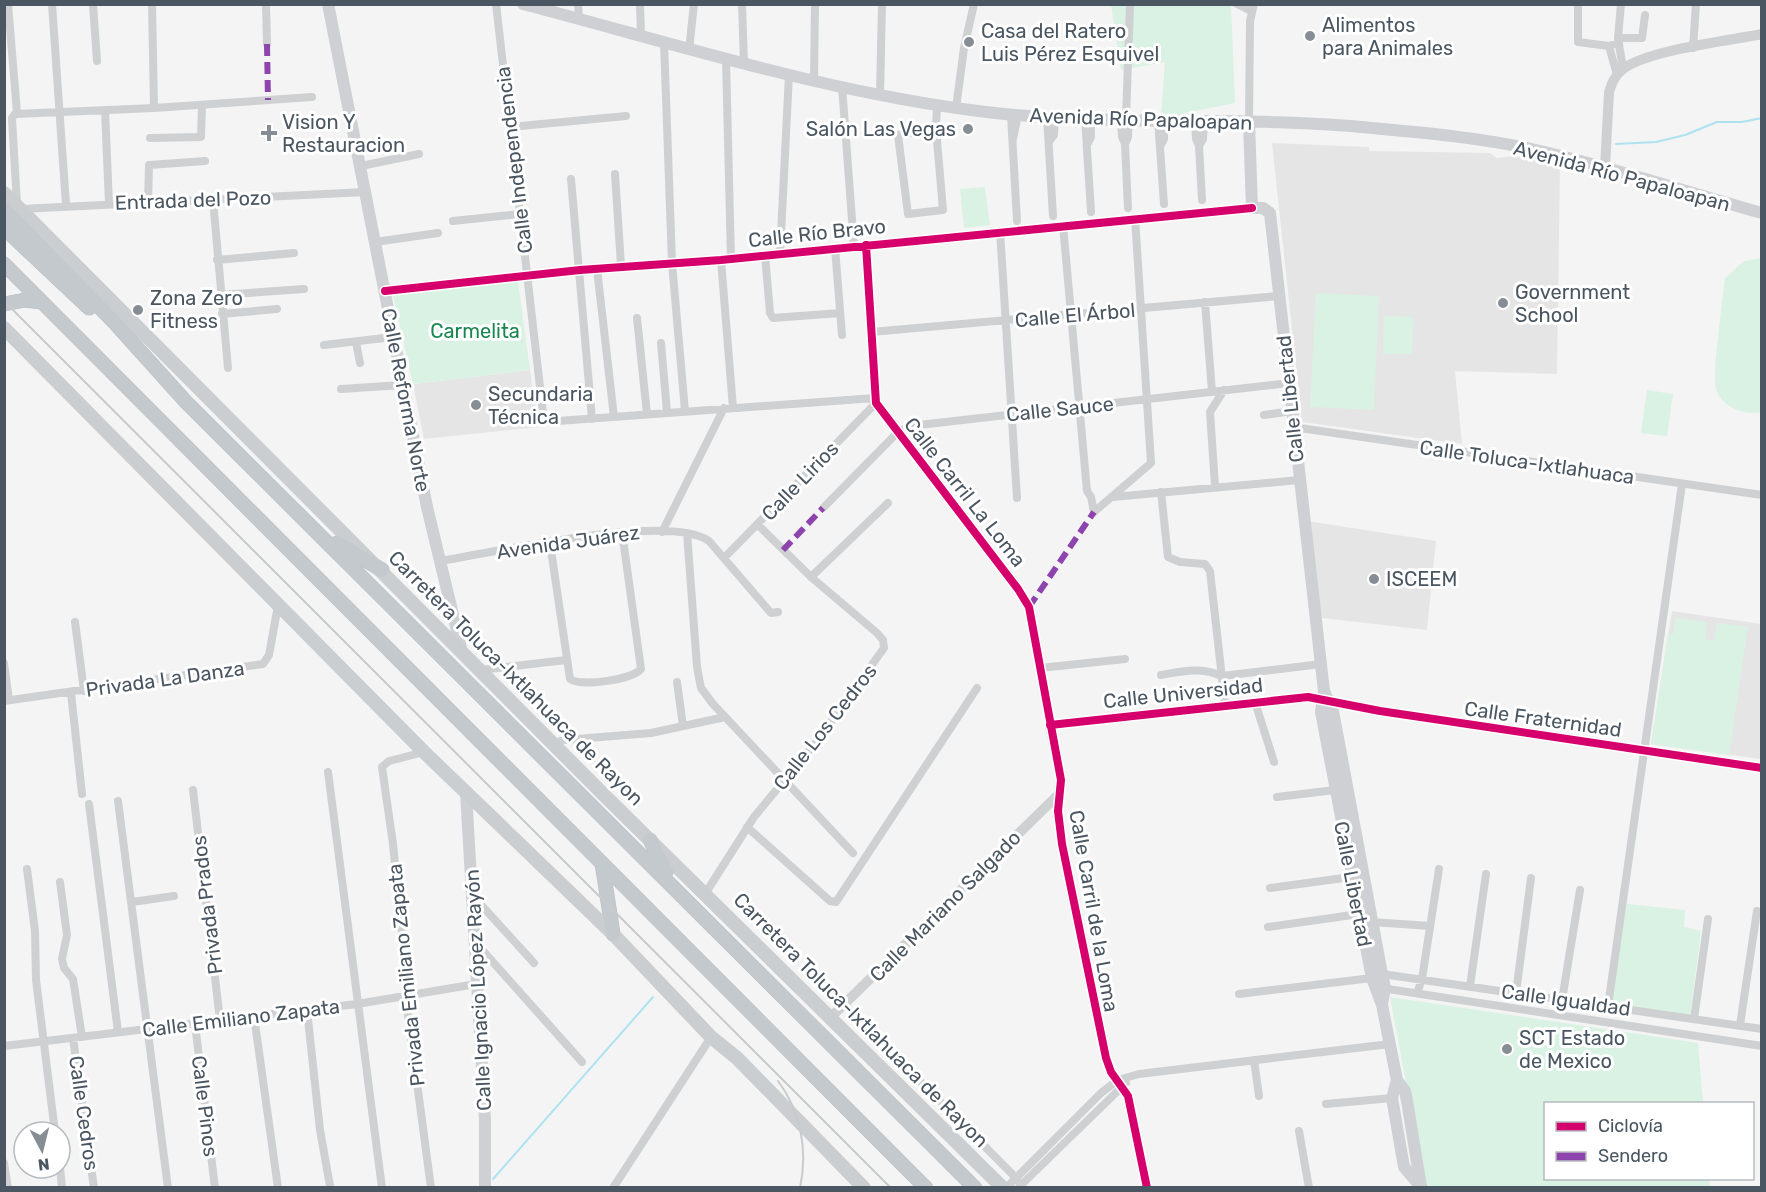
<svg xmlns="http://www.w3.org/2000/svg" width="1766" height="1192" font-family="Rubik,sans-serif">
<style>
.education{fill:#e6e5e6}
.green{fill:#d9f2e3}
.lines{fill:none;stroke-linecap:round;stroke-linejoin:round}
.stream{stroke:#aee2f0;stroke-width:2}
.trunk-casing{stroke:#b9bec3;stroke-width:15}
.minor{stroke:#ced0d2;stroke-width:8}
.tertiary{stroke:#ced0d2;stroke-width:10}
.secondary{stroke:#ced0d4;stroke-width:12}
.primary{stroke:#caced1;stroke-width:14}
.trunk{stroke:#c4c9cd;stroke-width:14}
.rail{stroke:#c9cacc;stroke-width:2}
.quiet{stroke:#8e44ad;stroke-width:6;stroke-dasharray:12 6;stroke-linecap:butt}
.cycleway-casing{stroke:#fff;stroke-width:11}
.cycleway{stroke:#d6006c;stroke-width:8}
.poi-dot{fill:#868d94;stroke:#fff;stroke-width:2}
.labels{text-anchor:middle;stroke-width:6;stroke-linejoin:round;paint-order:stroke}
.poi-label{font-size:20px;fill:#4a5661;stroke:#fff;text-anchor:start}
.street-label{font-size:20px;fill:#4a5661;stroke:#fff}
.park-label{font-size:20px;fill:#17864f;stroke:#fff}
</style>
<rect width="100%" height="100%" fill="#f4f4f4"/>
<path class="education" d="M1272 143 1369 147V151L1490 153 1497 158 1513 156 1560 164 1557 374 1455 371 1462 444 1302 422Z
M530 370 538 427 424 439 413 384Z
M1307 521 1436 541 1427 630 1322 618Z
M1672 611 1761 624V759L1651 744Z"/>
<path class="green" d="M1111 5H1231L1235 103 1161 118 1165 62 1121 70Z
M985 187 990 225 964 228 960 189Z
M1761 258 1762 412C1745 416 1721 407 1716 389 1712 373 1723 299 1725 278L1744 261Z
M518 281 530 370 413 384 393 296Z
M1316 293 1379 296 1374 410 1310 407Z
M1384 316 1413 317 1412 354H1383Z
M1647 390 1673 394 1667 436 1641 433Z
M1675 618 1707 622 1705 639 1714 641 1717 623 1748 627 1729 755 1651 744 1668 634H1673Z
M1627 904 1685 910 1684 927 1701 931 1690 1018 1609 1006Z
M1390 997 1698 1043 1703 1103 1546 1104V1178L1709 1179 1710 1187 1442 1188 1425 1185Z"/>
<g class="lines">
<path class="stream" d="M1616 144 1656 142 1685 135 1717 122H1742L1762 118
M493 1179 653 997"/>
<g class="trunk-casing">
<path id="trunk" d="M4 209 114 322 186 402 975 1188
M4 228 89 308
M4 264 926 1188
M4 304 25 300 42 302
M337 543 382 570
M650 840 666 872
M602 863 613 934"/>
</g>
<path class="minor" d="M8 4 17 113
M52 4 66 205
M93 4 97 61
M152 4 154 108
M266 4 267 44
M496 4 544 422 875 398
M578 4 579 19
M640 4 641 36
M742 4 744 64
M1237 4 1251 11
M1578 4V42L1609 46 1618 43
M1621 4 1618 38 1623 69
M1618 38H1642L1645 15
M664 42 672 263 685 411
M1609 46 1617 75
M1693 48 1696 4
M689 50 694 4
M726 59 731 259
M814 80 815 4
M842 86 854 246
M880 94 882 4
M956 108 964 48 974 4
M105 110 109 204
M1011 115 1017 221
M1047 117 1053 216
M1085 118 1091 212
M1121 119 1122 137 1125 144
M1126 119 1130 4
M1158 120 1164 204
M1195 121 1196 139 1199 146 1202 200
M1249 122 1250 21 1254 4
M510 127 626 116
M936 129 898 135 908 214 943 210 936 129 937 104
M150 138 201 137 202 105
M1013 139 1018 115
M1050 140 1054 135 1055 117
M1088 143 1091 137V118
M1161 145 1164 139V120
M1199 146 1203 139 1204 121
M361 166 419 154
M615 174 621 266
M571 179 592 419
M213 200 228 368
M148 202 149 165 205 161
M17 205 12 118 15 114 154 108 312 97
M1128 208 1125 144 1128 137 1129 119
M21 209 365 192
M453 221 520 214
M1063 225 1087 491 1091 497 1094 512
M1000 231 1017 498
M375 242 438 233
M866 245 876 403 1026 601 1034 630 1050 725
M835 248 842 335
M780 254 789 74
M765 255 770 313 773 318 840 313
M217 260 294 253
M721 260 733 408
M597 269 614 417
M385 291 580 270 721 260 1252 208
M220 295 304 289
M1205 302 1212 392
M222 314 277 309
M637 318 647 414
M871 332 1279 296
M356 342 360 363
M661 343 667 412
M324 345 393 337
M341 389 402 385
M1264 415 1292 411
M1293 427 1762 495
M1215 486 1210 412 1224 390
M1161 492 1168 557 1180 562 1205 564 1210 571 1225 705
M1113 497 1299 480
M823 508 898 432 910 426 1289 383
M1094 512 1151 463 1135 218
M662 532 724 408
M687 533 697 667 701 688 713 704 853 853
M550 543 570 679C580 687 632 680 641 669L622 532
M724 558 876 403
M440 561C493 553 667 512 709 541L771 613 778 612
M811 577 888 503
M75 622 84 691
M4 663 9 700
M1040 668 1125 659
M481 670 566 660
M1161 675C1184 671 1201 667 1222 676L1321 664
M677 682 683 726
M71 693 82 794
M4 701 263 664 269 655 278 605
M1255 702 1274 762
M553 743 564 740 651 733 725 717
M424 752 389 761 382 767 393 844 406 974 407 1008 431 1188
M328 772 382 1188
M193 790 220 1020
M1059 794 1058 811 1062 844 1096 1013 1110 1068 1128 1096 1147 1188
M1277 797 1335 790
M118 801 168 1188
M89 804 118 1032
M747 827 830 901 836 902 977 688
M27 869 35 931 36 980 55 1132
M60 882 67 935 62 959 64 968 73 979 82 1037
M1270 888 1351 877
M705 894 754 817 817 741 884 648 883 640 877 633 811 577 757 524
M474 897 534 963
M132 902 174 896
M1372 922 1430 926
M1268 927 1359 914
M475 942 582 1062
M1470 986 1486 874
M1381 988 1762 1046
M1417 993 1422 979 1439 869
M1516 993 1531 878
M1239 994 1372 978 1382 974 1762 1029
M1562 1000 1580 890
M846 1006 1022 1184
M1608 1006 1682 484
M307 1010 320 1130 330 1186
M254 1016 278 1188
M1694 1019 1708 919
M195 1024 215 1188
M1740 1025 1757 911
M73 1038 94 1188
M4 1046 357 1004 476 984
M1254 1060 1259 1096
M1326 1104 1392 1098
M1299 1131 1309 1188
M4 1163 8 1188
M60 1168 62 1188
M1019 1187 1126 1083
M613 1188 711 1037
M1006 1188 1101 1093 1118 1080 1139 1074 1390 1044"/>
<path class="tertiary" d="M1605 167 1609 92C1612 83 1615 75 1623 69 1648 50 1727 41 1762 34
M830 1018 1059 794 1061 780 1050 725 1308 697 1380 711 1762 768"/>
<path class="secondary" d="M328 4 427 507 462 652
M523 4C676 44 828 93 986 112 1114 127 1244 115 1372 128 1427 133 1482 138 1536 150 1612 167 1687 192 1762 213
M1249 122 1252 208H1263L1270 213 1324 691 1321 712 1372 978 1382 1005 1397 1080 1405 1091 1407 1101 1421 1187
M1324 691 1333 711 1382 974 1385 988 1382 1004
M466 792 485 1120V1188
M1397 1080 1392 1098 1404 1167 1422 1188"/>
<path class="primary" d="M4 193 606 797 1003 1188
M4 328 424 752 613 934 711 1037 737 1058 864 1188"/>
<use href="#trunk" class="trunk"/>
<path class="rail" d="M4 301 891 1188
M778 1081C801 1111 808 1151 800 1188"/>
<path class="quiet" d="M267 44 268 100
M783 550 823 508
M1029 607 1094 512"/>
<g class="cycleway-casing">
<path id="cycleway" d="M866 245 876 403 1018 589 1029 607 1061 780 1058 811 1062 844 1106 1058 1111 1072 1128 1096 1147 1188
M385 291 580 270 721 260 1252 208
M1050 725 1308 697 1380 711 1762 768"/>
</g>
<use href="#cycleway" class="cycleway"/>
</g>
<g class="poi-dot">
<circle cx="1310" cy="36" r="6"/>
<circle cx="969" cy="42" r="6"/>
<circle cx="968" cy="129" r="6"/>
<path d="M266 124h6v6h6v6h-6v6h-6v-6h-6v-6h6z"/>
<circle cx="1503" cy="303" r="6"/>
<circle cx="138" cy="310" r="6"/>
<circle cx="476" cy="405" r="6"/>
<circle cx="1374" cy="579" r="6"/>
<circle cx="1507" cy="1049" r="6"/>
</g>
<g class="labels">
<g class="poi-label">
<text x="1322" y="32">Alimentos<tspan x="1322" dy="23">para Animales</tspan></text>
<text x="981" y="38">Casa del Ratero<tspan x="981" dy="23">Luis Pérez Esquivel</tspan></text>
<text x="282" y="129">Vision Y<tspan x="282" dy="23">Restauracion</tspan></text>
<text x="956" y="136" text-anchor="end">Salón Las Vegas</text>
<text x="1515" y="299">Government<tspan x="1515" dy="23">School</tspan></text>
<text x="150" y="305">Zona Zero<tspan x="150" dy="23">Fitness</tspan></text>
<text x="488" y="401">Secundaria<tspan x="488" dy="23">Técnica</tspan></text>
<text x="1386" y="586">ISCEEM</text>
<text x="1519" y="1045">SCT Estado<tspan x="1519" dy="23">de Mexico</tspan></text>
</g>
<g class="street-label">
<text transform="translate(1141 119) rotate(2)" y="7">Avenida Río Papaloapan</text>
<text transform="translate(514 160) rotate(-97)" y="7">Calle Independencia</text>
<text transform="translate(1622 176) rotate(15)" y="7">Avenida Río Papaloapan</text>
<text transform="translate(193 200) rotate(-2)" y="7">Entrada del Pozo</text>
<text transform="translate(817 233) rotate(-6)" y="7">Calle Río Bravo</text>
<text transform="translate(1075 315) rotate(-5)" y="7">Calle El Árbol</text>
<text transform="translate(1290 399) rotate(-96)" y="7">Calle Libertad</text>
<text transform="translate(406 400) rotate(79)" y="7">Calle Reforma Norte</text>
<text transform="translate(1060 409) rotate(-6)" y="7">Calle Sauce</text>
<text transform="translate(1527 462) rotate(8)" y="7">Calle Toluca-Ixtlahuaca</text>
<text transform="translate(800 481) rotate(-46)" y="7">Calle Lirios</text>
<text transform="translate(965 492) rotate(52)" y="7">Calle Carril La Loma</text>
<text transform="translate(568 542) rotate(-8)" y="7">Avenida Juárez</text>
<text transform="translate(516 678) rotate(45)" y="7">Carretera Toluca-Ixtlahuaca de Rayon</text>
<text transform="translate(165 679) rotate(-8)" y="7">Privada La Danza</text>
<text transform="translate(1183 693) rotate(-6)" y="7">Calle Universidad</text>
<text transform="translate(1543 719) rotate(8)" y="7">Calle Fraternidad</text>
<text transform="translate(825 727) rotate(-52)" y="7">Calle Los Cedros</text>
<text transform="translate(1353 884) rotate(79)" y="7">Calle Libertad</text>
<text transform="translate(207 905) rotate(-97)" y="7">Privada Prados</text>
<text transform="translate(945 906) rotate(-45)" y="7">Calle Mariano Salgado</text>
<text transform="translate(1094 911) rotate(80)" y="7">Calle Carril de la Loma</text>
<text transform="translate(406 975) rotate(-96)" y="7">Privada Emiliano Zapata</text>
<text transform="translate(478 990) rotate(-93)" y="7">Calle Ignacio López Rayón</text>
<text transform="translate(1566 1000) rotate(8)" y="7">Calle Igualdad</text>
<text transform="translate(241 1018) rotate(-7)" y="7">Calle Emiliano Zapata</text>
<text transform="translate(861 1020) rotate(45)" y="7">Carretera Toluca-Ixtlahuaca de Rayon</text>
<text transform="translate(205 1106) rotate(83)" y="7">Calle Pinos</text>
<text transform="translate(84 1113) rotate(82)" y="7">Calle Cedros</text>
</g>
<g class="park-label">
<text x="475" y="338">Carmelita</text>
</g>
</g>
<rect width="1766" height="1192" fill="none" stroke="#4a5661" stroke-width="12"/>
<rect x="1544" y="1102" width="210" height="78" fill="#ffffff" stroke="#b7bbc0" stroke-width="1.5"/>
<rect x="1556" y="1122" width="30" height="9" fill="#d6006c" stroke="#b7bbc0" stroke-width="1.5"/>
<text x="1598" y="1132" font-size="18" fill="#4a5661">Ciclovía</text>
<rect x="1556" y="1152" width="30" height="9" fill="#8e44ad" stroke="#b7bbc0" stroke-width="1.5"/>
<text x="1598" y="1162" font-size="18" fill="#4a5661">Sendero</text>
<g transform="translate(42 1150) rotate(173)"><circle r="28" fill="#ffffff" stroke="#b7bbc0" stroke-width="1.5"/>
<path d="M0-4.5L10 22L0 15L-10 22Z" fill="#868d94"/>
<text y="-9" font-size="16" font-weight="bold" text-anchor="middle" fill="#4a5661">N</text>
</g>
</svg>
